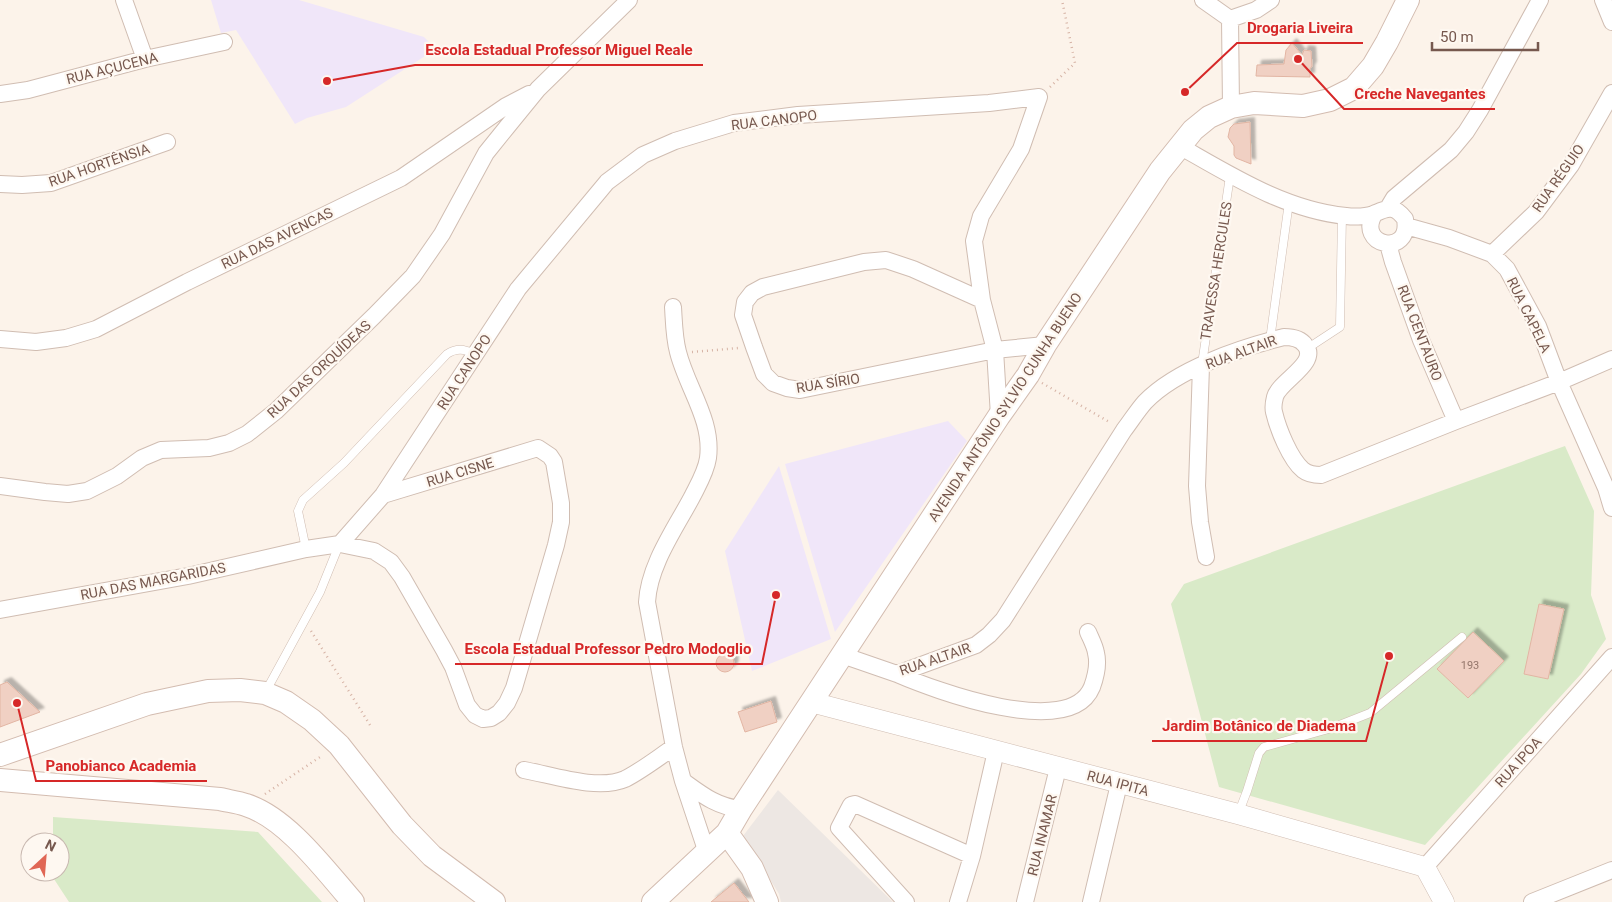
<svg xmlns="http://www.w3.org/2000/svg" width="1612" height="902" font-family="Roboto,sans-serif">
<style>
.industrial{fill:#ede7e3}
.education{fill:#f0e6f9}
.green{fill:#d9eac8}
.building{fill:#f0d0c3;stroke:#e2b5a3;filter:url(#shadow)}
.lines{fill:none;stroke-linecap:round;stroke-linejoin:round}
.service-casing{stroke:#d0bdb2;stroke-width:9}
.minor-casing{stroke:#d0bdb2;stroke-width:18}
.tertiary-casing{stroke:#d0bdb2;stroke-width:21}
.secondary-casing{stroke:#d3bcb0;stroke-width:24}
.path{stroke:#d6b3a5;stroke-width:2.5;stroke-dasharray:1 4;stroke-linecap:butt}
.service{stroke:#fff;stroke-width:8}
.minor{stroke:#fff;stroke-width:16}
.tertiary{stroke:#fff;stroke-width:20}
.secondary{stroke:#fff;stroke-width:22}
.labels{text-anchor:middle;stroke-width:4.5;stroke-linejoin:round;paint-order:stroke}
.number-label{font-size:11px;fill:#94766b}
.street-label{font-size:14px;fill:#76584e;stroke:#fef8f1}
.leader{fill:none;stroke:#d62828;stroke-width:2}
.callout-dot{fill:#d62828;stroke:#fef8f1;stroke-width:2}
.callout-label{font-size:15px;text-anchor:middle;font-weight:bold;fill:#d62828;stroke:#fef8f1;stroke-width:4.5;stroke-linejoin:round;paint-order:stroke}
</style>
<defs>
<filter id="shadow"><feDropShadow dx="4.5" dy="-4.5" stdDeviation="1" flood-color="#0004"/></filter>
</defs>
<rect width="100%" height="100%" fill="#fcf3ea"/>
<path class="industrial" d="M778 790 893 902H781L779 894 743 836Z"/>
<path class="education" d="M211 0H299L424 37 436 49 346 107 307 118 295 124 236 30 221 33Z
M948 421 967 441 835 632 785 464Z
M779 466 831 639 752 671 725 551Z"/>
<path class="green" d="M1565 446 1594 511 1591 595 1606 639 1581 674 1425 845 1219 787 1171 604 1184 584Z
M53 817 258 832 322 902H69L52 876V872H60V842H53Z"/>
<path class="building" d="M1292 43 1302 55 1304 50 1311 51 1312 66 1310 69V77L1256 76 1257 65 1284 64 1286 50Z
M1250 122 1251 164 1236 158 1234 155V146L1228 137 1230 128 1234 124Z
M1539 604 1564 609 1548 679 1524 674Z
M1473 632 1504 661 1468 698 1437 669Z
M716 663a9 9 0 1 1 18 0a9 9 0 1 1-18 0Z
M7 682 40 712 0 727V685Z
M771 701 777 722 745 732 738 712Z
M734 883 749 902H711Z"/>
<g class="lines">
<g class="service-casing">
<path id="service" d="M1270 340 1289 202
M1308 348 1340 327 1342 215
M1202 364 1230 176
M306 549 298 511 303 500 344 463 447 354C458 347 465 350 476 354
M266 691 320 592 339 545
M1239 812 1247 791 1259 753 1264 747 1332 728 1370 713 1462 637"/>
</g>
<g class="minor-casing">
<path id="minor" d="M124 0 145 59
M1203 0 1230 19
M1603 0 1612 22
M0 94 28 90 145 59 224 42
M1231 107 1230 19 1256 10 1271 0
M1181 147C1232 176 1286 210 1346 216 1354 217 1368 217 1376 213 1389 207 1395 206 1405 219 1412 258 1354 246 1375 213
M0 184 22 185 51 183 167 142
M1388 208 1394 198 1451 150 1466 132 1480 110 1540 0
M1406 226 1449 238 1492 254 1507 269 1538 326 1559 382 1606 488 1612 508
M1388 244 1393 262 1421 340 1456 421
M1492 254 1536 212 1571 165 1612 93
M982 300 913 269 886 260 864 262 763 287 752 293 745 302 743 315 754 347 764 374 773 383 787 388 800 390 995 350 1045 345
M673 307C674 322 674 337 678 352 687 388 713 420 708 458 706 472 698 485 692 497 675 529 649 565 647 602L674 747 683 781 707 853
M0 339 36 342 66 338 96 329 187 282 401 178 506 106 529 94
M1201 366 1197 486 1200 522 1206 557
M0 486 45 492 68 494 87 491 117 476 142 458 161 450 209 448 229 443 247 434 276 411 374 316 413 276 442 234 486 153 507 127 538 89 629 0
M340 544 383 495 518 289 607 182 643 155 675 141 734 123 798 115 989 103 1039 97 1021 149 981 216 974 241 982 300 995 350 999 416
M0 610 188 576 306 549 340 544 374 551 391 562 402 577 444 650 453 667 467 705 475 715 483 719 491 718 499 713 507 703 514 688 556 545 561 522V503L554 462 550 456 538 448 383 495
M842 655 897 674 976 645 989 635 1003 620 1124 430C1131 421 1137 411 1145 402 1177 369 1240 348 1284 337 1292 337 1300 338 1305 345 1320 363 1279 381 1275 397 1274 401 1273 408 1274 412 1278 429 1290 459 1303 470 1308 474 1314 475 1321 475L1456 421 1559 382 1612 359
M897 674C934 690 1070 741 1092 687 1096 676 1099 665 1096 653 1095 646 1091 639 1088 632
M524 770C552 775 598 791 625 779 641 771 659 757 674 747
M683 781C701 794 717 807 741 809
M1425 867 1612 657
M906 902 839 828 851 805 855 804 972 856
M958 902 972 856 996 751
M1025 902 1058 768
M1091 902 1119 784
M1532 902 1612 870"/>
</g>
<g class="tertiary-casing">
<path id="tertiary" d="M811 702 1238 814 1425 867 1444 902"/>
</g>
<g class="secondary-casing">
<path id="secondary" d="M0 755 147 704 208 691 240 690 265 693 286 702 312 720 339 745 402 825 432 856 494 902
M0 780 220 799C228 801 238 802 246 805 287 818 325 870 353 902
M727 833 752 868 767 902
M653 902 727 833 741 809 999 416 1028 375 1045 345 1160 171 1193 130 1209 117 1231 107 1254 103 1303 106 1330 100 1354 88 1373 66 1387 42 1408 0"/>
</g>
<path class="path" d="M1050 87 1075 63 1062 0
M692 352 739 348
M1042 383 1111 423
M311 631 370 725
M265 794 323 755"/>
<use href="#service" class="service"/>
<use href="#minor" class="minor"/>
<use href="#tertiary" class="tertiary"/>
<use href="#secondary" class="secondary"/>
</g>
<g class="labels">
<g class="number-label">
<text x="1470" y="669">193</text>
</g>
<g class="street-label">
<text transform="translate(112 68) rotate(-14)" y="5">RUA AÇUCENA</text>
<text transform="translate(774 120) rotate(-7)" y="5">RUA CANOPO</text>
<text transform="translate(99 165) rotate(-19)" y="5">RUA HORTÊNSIA</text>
<text transform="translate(1558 178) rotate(-55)" y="5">RUA RÉGUIO</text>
<text transform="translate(277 238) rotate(-26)" y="5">RUA DAS AVENCAS</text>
<text transform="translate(1216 271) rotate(-81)" y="5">TRAVESSA HERCULES</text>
<text transform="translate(1529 315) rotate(64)" y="5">RUA CAPELA</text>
<text transform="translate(1420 333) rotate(69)" y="5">RUA CENTAURO</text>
<text transform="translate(1241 352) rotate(-20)" y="5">RUA ALTAIR</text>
<text transform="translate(319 369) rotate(-43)" y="5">RUA DAS ORQUÍDEAS</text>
<text transform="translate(464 372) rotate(-57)" y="5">RUA CANOPO</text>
<text transform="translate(828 383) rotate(-9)" y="5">RUA SÍRIO</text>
<text transform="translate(1005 407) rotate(-57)" y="5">AVENIDA ANTÔNIO SYLVIO CUNHA BUENO</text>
<text transform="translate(460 472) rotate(-17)" y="5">RUA CISNE</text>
<text transform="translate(153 581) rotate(-11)" y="5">RUA DAS MARGARIDAS</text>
<text transform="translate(935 659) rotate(-19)" y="5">RUA ALTAIR</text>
<text transform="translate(1518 762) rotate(-48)" y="5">RUA IPOA</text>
<text transform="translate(1118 783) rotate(15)" y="5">RUA IPITA</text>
<text transform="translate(1042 835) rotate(-76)" y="5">RUA INAMAR</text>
</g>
</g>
<path class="leader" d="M1185 92L1237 43H1363M327 81L415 65H703M1298 59L1344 109H1495M776 595L762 664H455M1389 656L1366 741H1152M17 703L36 781H207"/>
<g class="callout-dot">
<circle cx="1185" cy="92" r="5"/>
<circle cx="327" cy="81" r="5"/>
<circle cx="1298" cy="59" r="5"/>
<circle cx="776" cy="595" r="5"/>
<circle cx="1389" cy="656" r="5"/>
<circle cx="17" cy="703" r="5"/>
</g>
<g class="callout-label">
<text x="1300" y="33">Drogaria Liveira</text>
<text x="559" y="55">Escola Estadual Professor Miguel Reale</text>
<text x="1420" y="99">Creche Navegantes</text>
<text x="608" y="654">Escola Estadual Professor Pedro Modoglio</text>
<text x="1259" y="731">Jardim Botânico de Diadema</text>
<text x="121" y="771">Panobianco Academia</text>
</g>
<g transform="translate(45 857) rotate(26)"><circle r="24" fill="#fef8f1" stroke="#c8b8b0"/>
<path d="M0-4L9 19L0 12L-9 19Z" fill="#e06755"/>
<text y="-8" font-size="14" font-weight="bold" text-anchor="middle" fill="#76584e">N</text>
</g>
<path d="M1432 42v8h106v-8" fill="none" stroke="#76584e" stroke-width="2.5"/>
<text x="1440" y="42" font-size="15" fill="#76584e" stroke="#fef8f1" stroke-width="4" paint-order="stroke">50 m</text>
</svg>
